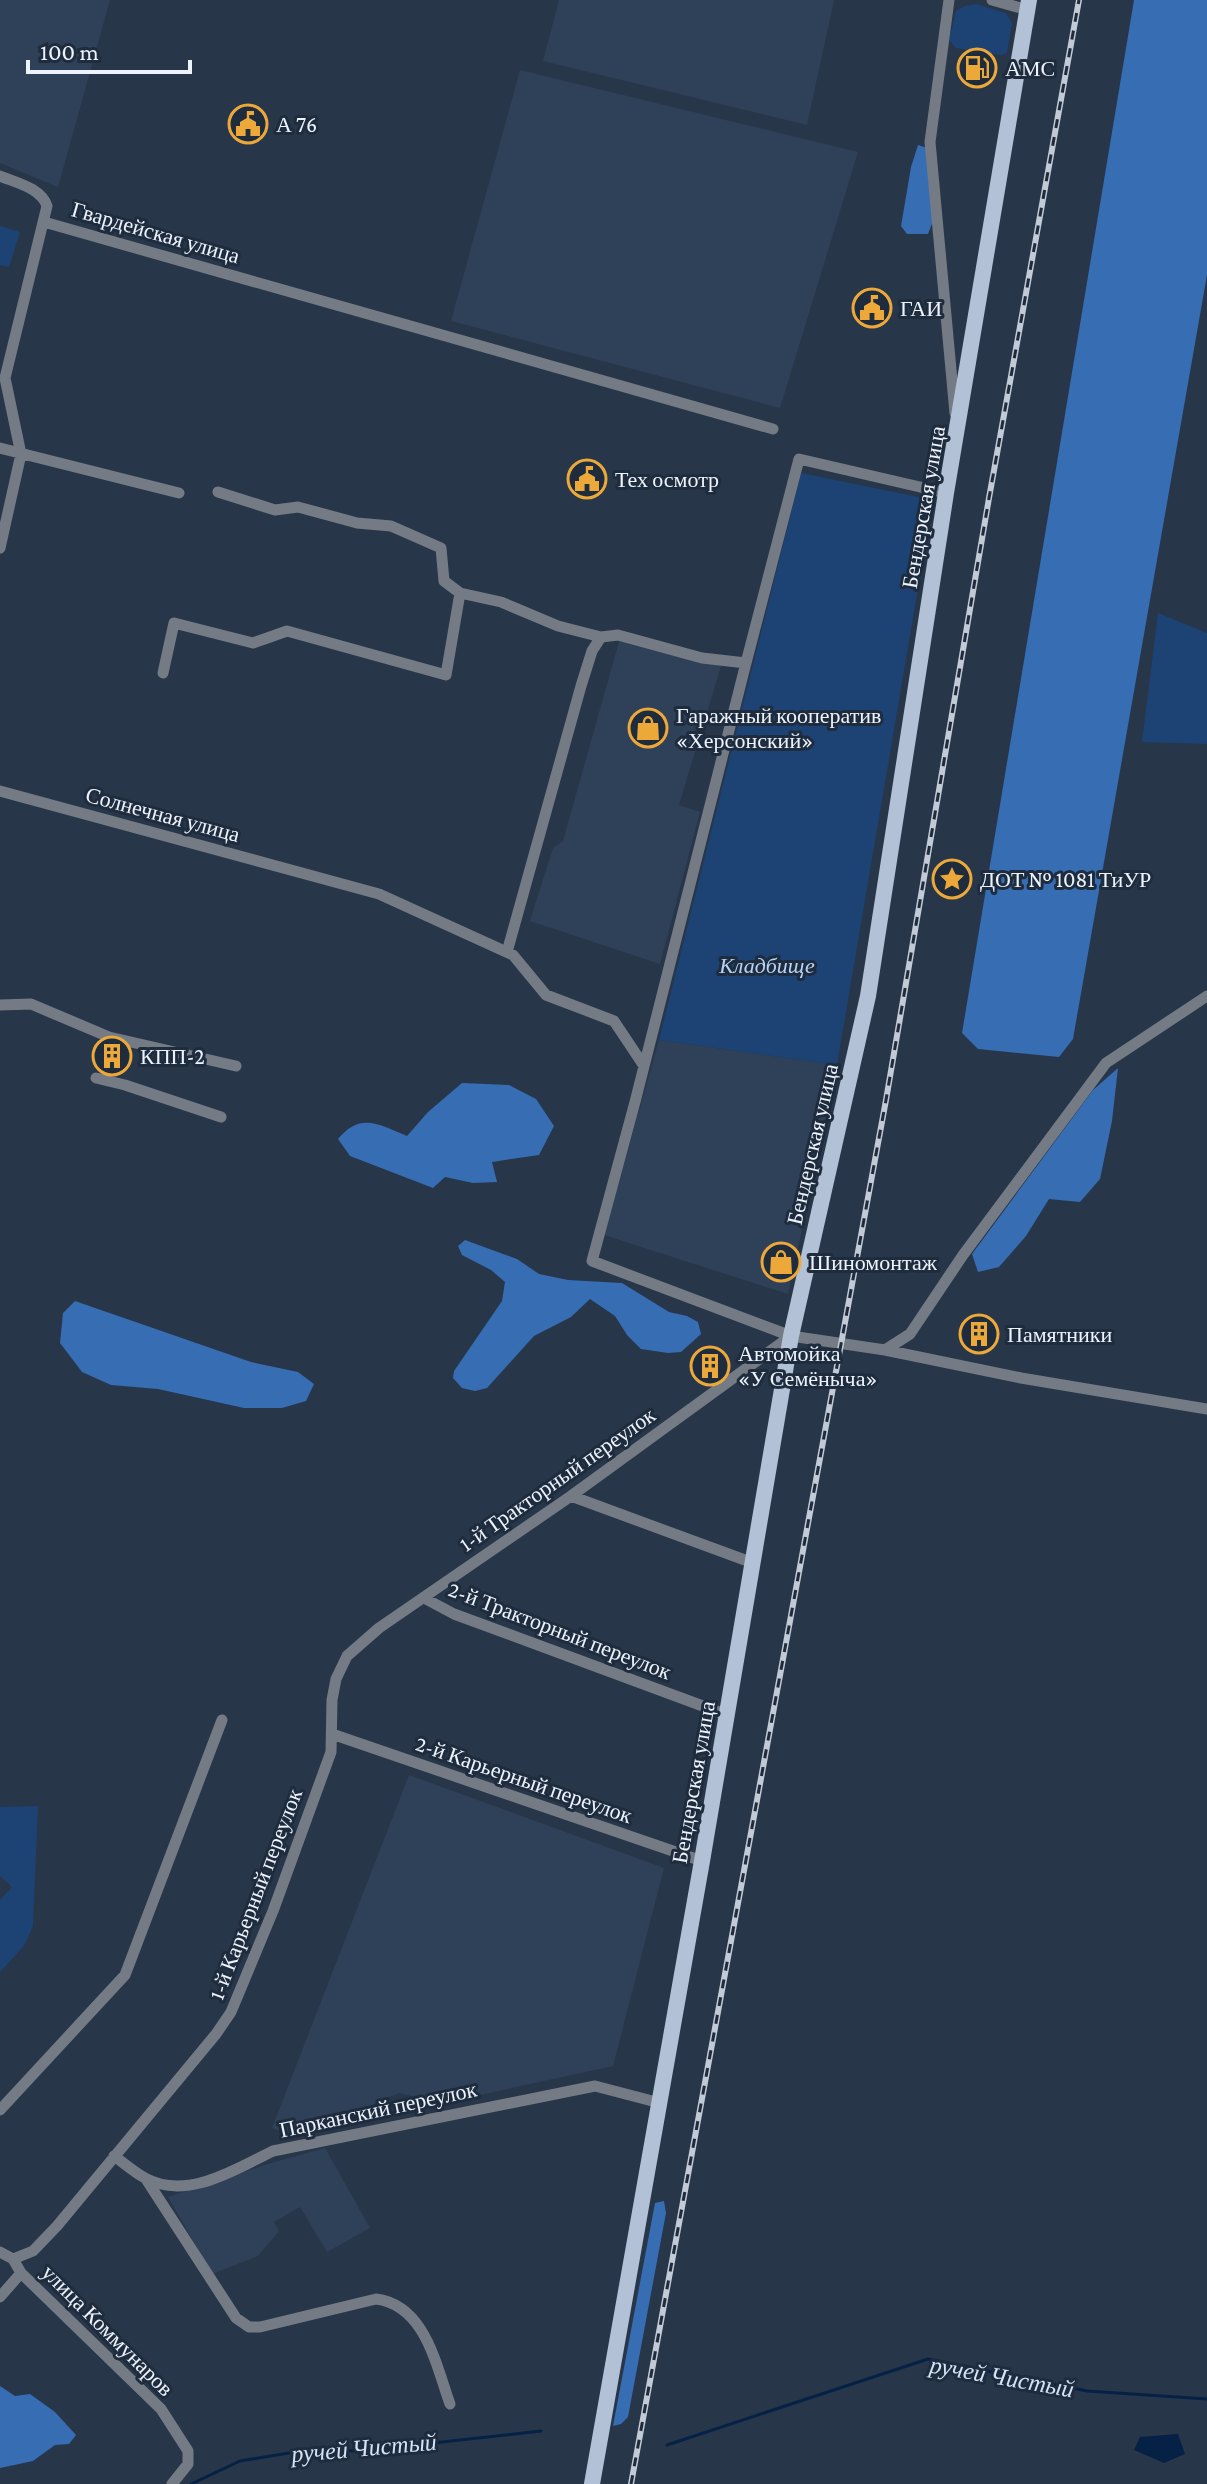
<svg xmlns="http://www.w3.org/2000/svg" width="1207" height="2484" font-family="'Crimson Pro',serif">
<style>
.built{fill:#2f4158}
.green{fill:#1c4374}
.forest{fill:#366db3}
.water{fill:#052246}
.lines{fill:none;stroke-linecap:round;stroke-linejoin:round}
.stream{stroke:#052246;stroke-width:3}
.minor{stroke:#747b85;stroke-width:11}
.primary{stroke:#b2c1d5;stroke-width:16}
.rail-casing{stroke:#c2cad6;stroke-width:6}
.rail{stroke:#1e2c3e;stroke-width:3;stroke-dasharray:9;stroke-linecap:butt}
.labels{text-anchor:middle;stroke-width:6;stroke-linejoin:round;paint-order:stroke}
.poi-label{font-size:22px;fill:#ecf3fd;stroke:#1e2c3e;text-anchor:start}
.street-label{font-size:22px;fill:#ecf3fd;stroke:#1e2c3e}
.park-label{font-size:22px;font-style:italic;fill:#b6d3f9;stroke:#1e2c3e}
.water-label{font-size:24px;font-style:italic;fill:#d4e3f7;stroke:#1e2c3e}
</style>
<rect width="100%" height="100%" fill="#283649"/>
<path class="built" d="M0 0H110L58 187 0 163Z
M559 0H834L807 125 543 61Z
M520 70 858 152 780 408 451 321Z
M620 638 721 666 679 805 700 812 660 964 530 921 553 848 563 841Z
M659 1040 837 1065 788 1294 604 1235Z
M409 1775 664 1868 613 2066 443 2103 399 2093 296 2137 272 2128Z
M325 2148 370 2228 327 2252 300 2207 274 2222 279 2231 258 2256 212 2274 168 2197 271 2163Z"/>
<path class="green" d="M976 4 1006 13 1012 23 1007 53 1001 55 956 48 949 40 956 11 965 6Z
M0 226 20 232 9 267 0 265Z
M801 473 933 500 837 1065 659 1040Z
M1158 613 1207 633V744L1142 742Z
M38 1806 33 1926 24 1946 0 1972V1900L12 1887 0 1876V1807Z"/>
<path class="forest" d="M1134 0H1207V275L1073 1039 1059 1057 978 1049 962 1033Z
M918 145 927 148 933 221 928 234H907L901 226 911 167Z
M1118 1068 1112 1121 1100 1179 1080 1202 1049 1199 1026 1236 999 1267 978 1272 972 1254 1093 1090Z
M462 1083 509 1085 536 1099 554 1126 539 1155 492 1162 497 1182 473 1183 445 1177 433 1188 350 1156 338 1139C360 1112 379 1124 407 1136L428 1112Z
M465 1240 517 1259 539 1274 568 1280 622 1283 669 1312 687 1316 698 1322 701 1334 681 1352 668 1353 641 1349 627 1335 615 1316 590 1299 571 1317 534 1336 487 1388 475 1391 462 1388 453 1378 454 1371 502 1301 505 1282 491 1270 462 1255 458 1246Z
M75 1301 251 1362 298 1372 314 1384 306 1401 282 1408H244L158 1389 111 1385 82 1372 60 1343 63 1313Z
M664 2201 666 2213 628 2417 621 2424 613 2426 655 2203Z
M0 2386 15 2396 30 2394 55 2412 76 2435 69 2444 55 2445 33 2461 0 2468Z"/>
<path class="water" d="M1178 2434 1185 2454 1164 2463 1134 2450 1140 2437Z"/>
<g class="lines">
<path class="stream" d="M667 2445 928 2359 1087 2391 1207 2399
M191 2484 240 2461 307 2450 360 2451 541 2431"/>
<path class="minor" d="M949 0 930 142 955 413
M992 0 1028 10
M0 176C17 183 41 188 47 206L5 378 21 454 0 548
M44 222 773 429
M0 448 179 493
M218 492 275 510 298 507 357 523 391 526 441 548 444 581 460 593 501 602 558 626 601 637 618 635 702 658 746 663 635 1102 592 1261 791 1336 885 1350 910 1334 963 1255 1106 1063 1207 996
M746 663 799 459 946 493
M163 673 174 623 253 643 287 631 446 675 460 593
M0 791 379 894 513 955 546 995 614 1021 644 1066
M507 952 581 686 592 651 601 637
M0 1005 31 1004 109 1037 236 1066
M96 1078 125 1085 221 1117
M885 1350 1021 1378 1207 1409
M571 1496 753 1563
M424 1598 454 1614 727 1715
M332 1734 702 1861
M0 2110 125 1975 222 1720
M114 2156C124 2163 134 2172 145 2178 187 2201 236 2169 273 2151L595 2086 660 2103
M146 2179 236 2318 249 2327H260L376 2299C425 2305 436 2365 450 2404
M0 2252 13 2259 21 2273 161 2409 188 2451V2464L172 2484
M13 2259 33 2251 57 2226 216 2034 231 2012 273 1911 331 1752 332 1700 336 1679 347 1656 379 1628 571 1496 791 1336
M0 2297 21 2273"/>
<path class="primary" d="M592 2484 702 1861 791 1336 868 996 946 493 1029 0"/>
<g class="rail-casing">
<path id="rail" d="M631 2484 886 1100 989 498 1079 0"/>
</g>
<use href="#rail" class="rail"/>
</g>
<defs>
<g id="fuel-ring" transform="scale(2)"><circle r="9.5" fill="#1e2c3e" stroke="#eca93a" stroke-width="1.5"/><path d="M-5.5-6h7V0h2V4h1.3V-2.5L3-4.5l.8-.8L6-3V5H2.5V1h-1V6h-7ZM-4.2-4.7v3.2H.2V-4.7Z" fill="#eca93a"/></g>
<g id="civic-ring" transform="scale(2)"><circle r="9.5" fill="#1e2c3e" stroke="#eca93a" stroke-width="1.5"/><path d="M-.6-6.5H3V-4.5H.6V-3L4-1V1h2V6H-6V1h2V-1L-.6-3ZM-1.2 2.5V6h2.4V2.5Z" fill="#eca93a"/></g>
<g id="shop-ring" transform="scale(2)"><circle r="9.5" fill="#1e2c3e" stroke="#eca93a" stroke-width="1.5"/><path d="M-5-2.5h2.3a2.7 3.5 0 0 1 5.4 0H5L5.5 6h-11ZM-1.5-2.5h3a1.5 2.3 0 0 0-3 0Z" fill="#eca93a"/></g>
<g id="sight-ring" transform="scale(2)"><circle r="9.5" fill="#1e2c3e" stroke="#eca93a" stroke-width="1.5"/><path d="M0-6L1.8-2.2L6-1.7L2.9 1.2L3.7 5.4L0 3.3L-3.7 5.4L-2.9 1.2L-6-1.7L-1.8-2.2Z" fill="#eca93a"/></g>
<g id="building-ring" transform="scale(2)"><circle r="9.5" fill="#1e2c3e" stroke="#eca93a" stroke-width="1.5"/><path d="M-4-6H4V6H1V3H-1V6H-4ZM-2.5-4.3h1.7v1.8h-1.7ZM.8-4.3h1.7v1.8H.8ZM-2.5-1h1.7V.8h-1.7ZM.8-1h1.7V.8H.8Z" fill="#eca93a"/></g>
</defs>
<g fill-rule="evenodd">
<use href="#fuel-ring" x="977" y="68"/>
<use href="#civic-ring" x="248" y="124"/>
<use href="#civic-ring" x="872" y="308"/>
<use href="#civic-ring" x="587" y="479"/>
<use href="#shop-ring" x="648" y="728"/>
<use href="#sight-ring" x="952" y="879"/>
<use href="#building-ring" x="112" y="1056"/>
<use href="#shop-ring" x="781" y="1262"/>
<use href="#building-ring" x="979" y="1334"/>
<use href="#building-ring" x="710" y="1366"/>
</g>
<g class="labels">
<g class="poi-label">
<text x="1005" y="76">АМС</text>
<text x="276" y="132">А 76</text>
<text x="900" y="316">ГАИ</text>
<text x="615" y="487">Тех осмотр</text>
<text x="676" y="723">Гаражный кооператив<tspan x="676" dy="25">«Херсонский»</tspan></text>
<text x="980" y="887">ДОТ № 1081 ТиУР</text>
<text x="140" y="1064">КПП-2</text>
<text x="809" y="1270">Шиномонтаж</text>
<text x="1007" y="1342">Памятники</text>
<text x="738" y="1361">Автомойка<tspan x="738" dy="25">«У Семёныча»</tspan></text>
</g>
<g class="street-label">
<text transform="translate(156 232) rotate(16)" y="8">Гвардейская улица</text>
<text transform="translate(923 507) rotate(-80)" y="8">Бендерская улица</text>
<text transform="translate(163 814) rotate(15)" y="8">Солнечная улица</text>
<text transform="translate(812 1144) rotate(-77)" y="8">Бендерская улица</text>
<text transform="translate(557 1479) rotate(-35)" y="8">1-й Тракторный переулок</text>
<text transform="translate(560 1630) rotate(21)" y="8">2-й Тракторный переулок</text>
<text transform="translate(524 1779) rotate(19)" y="8">2-й Карьерный переулок</text>
<text transform="translate(693 1782) rotate(-80)" y="8">Бендерская улица</text>
<text transform="translate(255 1894) rotate(-69)" y="8">1-й Карьерный переулок</text>
<text transform="translate(378 2109) rotate(-12)" y="8">Парканский переулок</text>
<text transform="translate(108 2330) rotate(45)" y="8">улица Коммунаров</text>
</g>
<g class="park-label">
<text x="767" y="973">Кладбище</text>
</g>
<g class="water-label">
<text transform="translate(1002 2377) rotate(10)" y="8">ручей Чистый</text>
<text transform="translate(364 2448) rotate(-5)" y="8">ручей Чистый</text>
</g>
</g>
<path d="M28 60v12h162v-12" fill="none" stroke="#ecf3fd" stroke-width="4"/>
<text x="40" y="60" font-size="24" fill="#ecf3fd" stroke="#1e2c3e" stroke-width="6" paint-order="stroke">100 m</text>
</svg>
